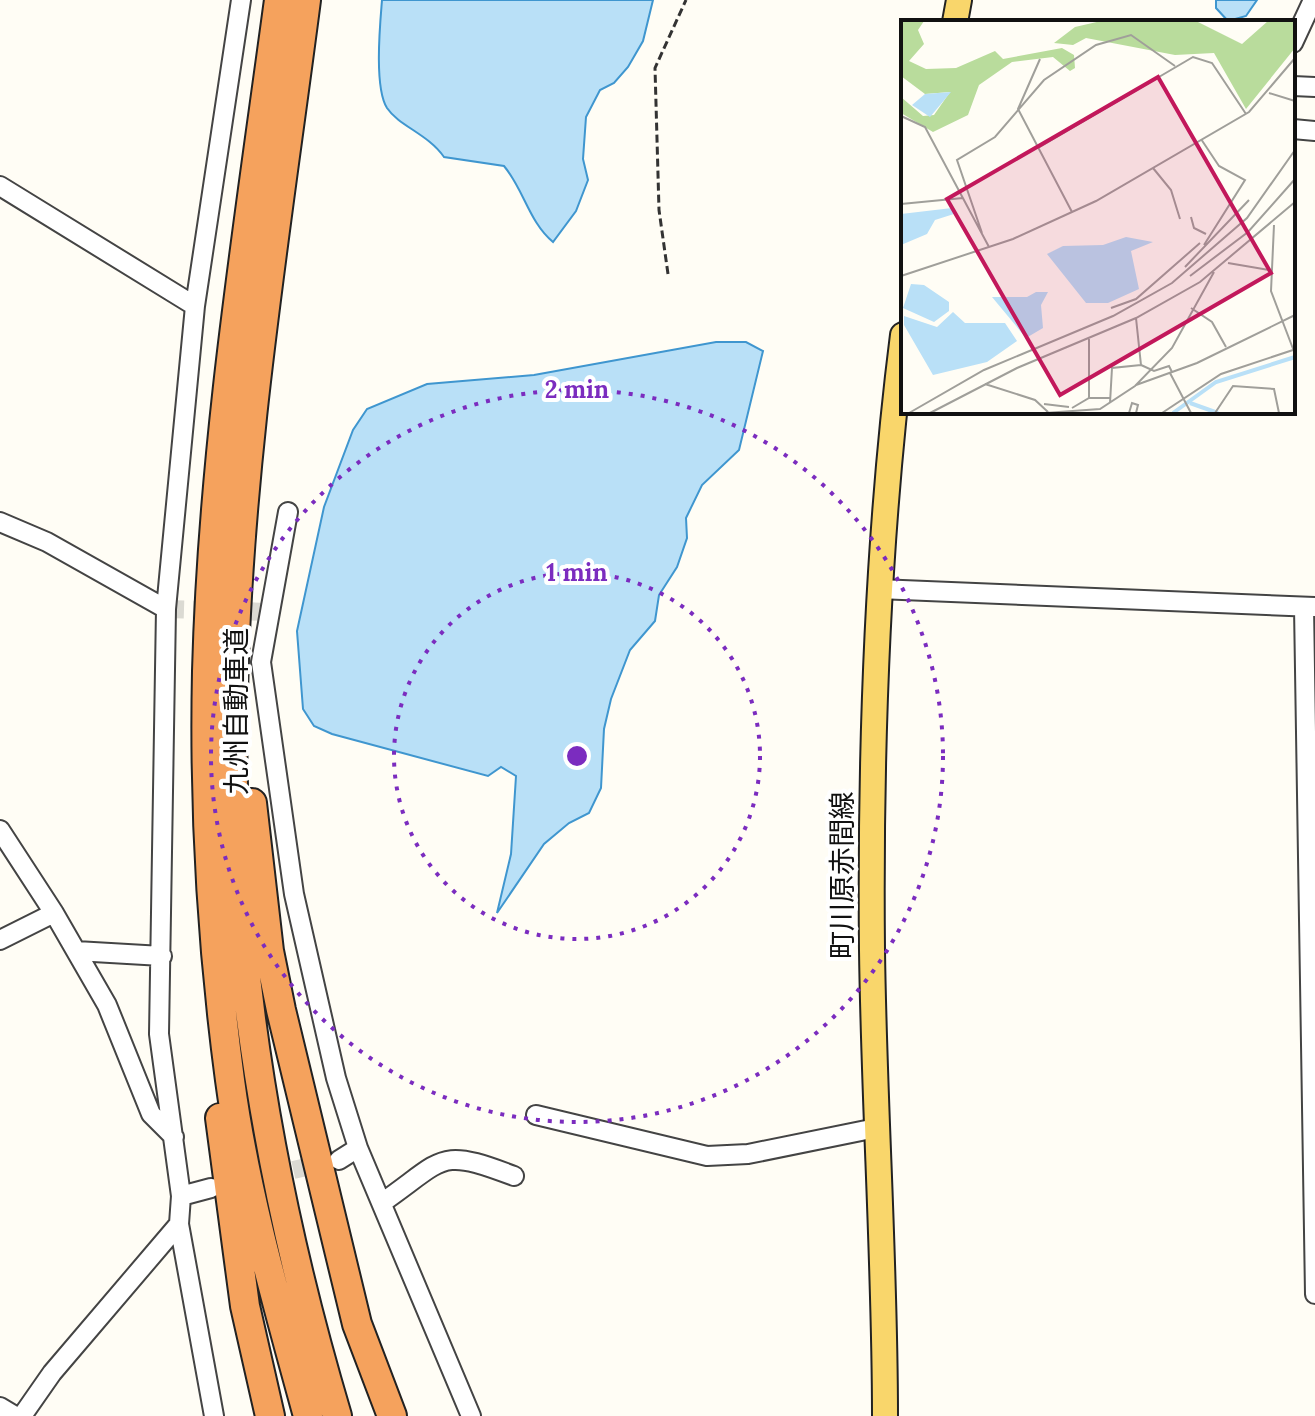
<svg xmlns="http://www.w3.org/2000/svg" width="1315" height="1416" font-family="Lora,'Noto Sans JP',serif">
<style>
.water{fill:#b9e0f7;stroke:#3f96cf;stroke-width:2}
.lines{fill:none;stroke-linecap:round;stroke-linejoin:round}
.minor-tunnel{stroke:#dbdad3;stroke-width:18;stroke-dasharray:18 9;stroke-linecap:butt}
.minor-casing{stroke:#444;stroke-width:22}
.major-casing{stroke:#222;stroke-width:28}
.highway-casing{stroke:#222;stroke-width:32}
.path{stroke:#333;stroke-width:3;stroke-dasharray:8 4;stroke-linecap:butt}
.minor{stroke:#fff;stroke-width:18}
.major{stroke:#f9d66b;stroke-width:24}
.highway{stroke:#f5a25d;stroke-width:28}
.ring{fill:none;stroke:#7b2cbf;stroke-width:4;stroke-dasharray:4 8}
.labels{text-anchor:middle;stroke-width:8;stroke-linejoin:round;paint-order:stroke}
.street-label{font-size:28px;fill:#111;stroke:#fff}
.inset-river{fill:none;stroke:#b9e0f7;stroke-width:4}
.inset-road{fill:none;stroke:#a09f9a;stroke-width:2}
.view{fill:#c2185b;fill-opacity:0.15;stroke:#c2185b;stroke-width:4}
.inset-edge{fill:none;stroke:#111;stroke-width:4}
.centre{fill:#7b2cbf;stroke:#fff;stroke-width:4}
.ring-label{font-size:24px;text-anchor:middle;font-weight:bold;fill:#7b2cbf;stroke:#fff;stroke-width:8;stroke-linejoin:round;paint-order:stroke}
</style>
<rect width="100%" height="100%" fill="#fffdf5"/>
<path class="water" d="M382 0H653L643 41 628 67 614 83 600 90 586 117 583 159 588 180 576 211 553 242C529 222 524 190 504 166L444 157C428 134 399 126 387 108 374 87 380 25 382 0Z
M1216 0H1257L1246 16 1228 21 1216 8Z
M716 342H746L763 351 739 450 702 485 686 518 687 538 677 567 659 595 655 621 630 650 611 699 604 729 601 788 589 813 569 823 544 844 497 913 511 854 516 776 501 767 488 776 332 734 314 726 303 709 297 631 324 507 353 430 367 409 427 384 534 375Z"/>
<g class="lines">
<path class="minor-tunnel" d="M166 609 269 612
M267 1176 328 1162"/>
<g class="minor-casing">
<path id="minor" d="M1293 43 1313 0
M1293 86 1315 87
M1293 129 1315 131
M0 186 195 306
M288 512 261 662 294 894 336 1078 358 1148
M0 522 47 542 166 609
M878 589 1315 607
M1304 607 1315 1294
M0 830 54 913 107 1005 151 1114 174 1137
M0 940 54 913
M76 951 162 956
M536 1115 707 1156 748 1154 876 1128
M339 1160 358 1148 471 1416
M181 1196 211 1188
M383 1202C446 1158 438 1147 514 1176
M0 1407 15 1416
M22 1416 52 1373 179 1224
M214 1416 179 1224 181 1196 159 1034 166 609 195 306 241 0"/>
</g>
<g class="major-casing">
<path id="major" d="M955 22 959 0
M885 1416C885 1261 874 1106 872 950 870 744 877 540 903 335"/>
</g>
<g class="highway-casing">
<path id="highway" d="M279 0C249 223 213 446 207 671 204 808 212 945 230 1080 245 1193 278 1306 308 1416
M306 0C276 231 238 460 233 693 227 939 267 1181 337 1416
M252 803 269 951 281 1010 357 1324 392 1416
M220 1118 245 1306 270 1416"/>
</g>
<path class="path" d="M668 274 659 210 655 68 686 0"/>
<use href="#minor" class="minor"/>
<use href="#major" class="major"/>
<use href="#highway" class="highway"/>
</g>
<g class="ring">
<circle cx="577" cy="756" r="183"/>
<circle cx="577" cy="756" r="366"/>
</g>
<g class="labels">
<g class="street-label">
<text transform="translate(236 711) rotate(-90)" y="10">九州自動車道</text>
<text transform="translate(842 875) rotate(-90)" y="10">町川原赤間線</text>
</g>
</g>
<g transform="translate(901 20)">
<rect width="394" height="394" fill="#fffdf5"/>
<path d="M0 1H23L17 10 23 24 8 41 25 49 55 48 94 31 102 39 161 28 173 35 174 48 169 51 152 37 111 42 78 65 67 95 32 112 0 93V77L22 96 33 95 49 72 24 74 0 56ZM200 1 297 2 341 24 367 1H394V28L345 89 313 33 274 35 185 18 172 25 153 23 174 7Z" fill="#b9dc9c"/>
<path d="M50 72 29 97 11 85 24 74ZM51 188 56 193 34 200 26 214 0 225V194ZM225 217 252 222 230 231 238 269 207 283H185L146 234 162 226 202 225ZM10 264 23 265 48 282V291L33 302 2 288ZM135 272H147L140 285 142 308 125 318 91 277H126ZM52 292 64 303H104L116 321 86 342 32 355 3 305V296L36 307Z" fill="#b9e0f7"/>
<path class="inset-river" d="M289 383 317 393M272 393 315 362 394 337"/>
<path class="inset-road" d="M139 39 117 89 171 192M368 73 394 81M0 96 24 107 88 227M300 119 318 146 344 160 303 225M137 128 292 37 311 43 345 94M252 148 270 170 279 199M0 184 62 178M290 197 293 208 305 214M373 205 370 271 394 334M81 213 56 140 94 117 143 60 195 25 230 15 274 46M327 243 368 250M284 247 348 180M0 256 112 219 195 181 348 92 394 38M289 256 347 212 394 159M210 288 235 279 299 223M290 288 311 302 325 327M235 298 240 345 253 351 268 346 271 352M188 319V378M269 353 290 393M84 364 134 380 147 392M235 365 296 343 394 295M209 383 211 348 240 345M143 384 168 387M171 388 188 378H210M8 393 83 350 212 296 271 263 346 198 394 130M29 393 116 348 235 298 299 262 394 182M144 393 199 389 234 366 271 328 313 252M228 393 231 383 237 385 235 393M261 393 320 354 392 330M314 393 332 366 373 369 378 393"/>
<path class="view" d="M257 57 370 253 159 375 46 179Z"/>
<rect width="394" height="394" class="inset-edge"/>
</g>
<circle cx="577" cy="756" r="12" class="centre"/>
<g class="ring-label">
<text x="577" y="398">2 min</text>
<text x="577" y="581">1 min</text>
</g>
</svg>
